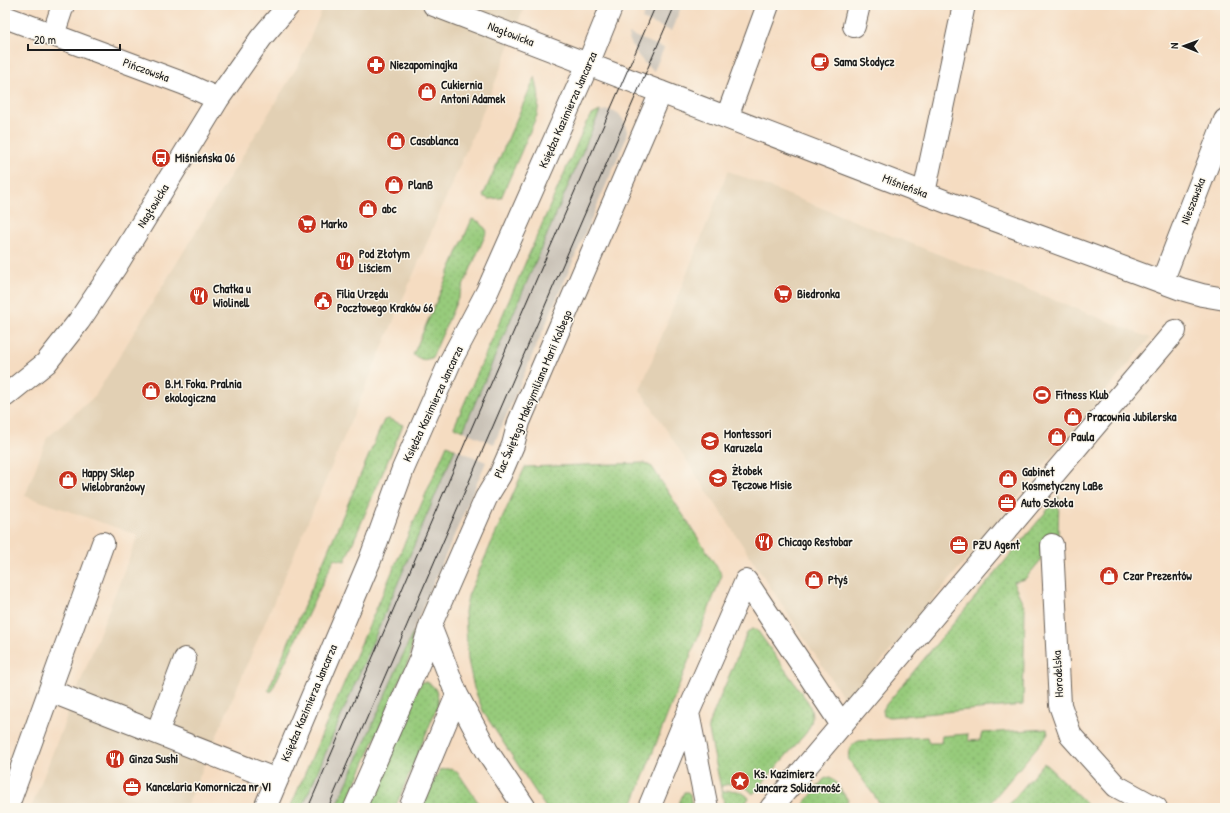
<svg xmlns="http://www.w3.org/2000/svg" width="1230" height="813" font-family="'Patrick Hand',sans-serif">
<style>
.built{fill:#e2d0b4}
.industrial{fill:#cac3b8}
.grass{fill:url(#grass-dots);stroke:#5a744c}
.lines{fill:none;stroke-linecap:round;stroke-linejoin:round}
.minor-casing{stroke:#685f56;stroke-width:24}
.minor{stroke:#fff;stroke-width:22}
.tram{stroke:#1c1c1c;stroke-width:1}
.labels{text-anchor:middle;stroke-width:3;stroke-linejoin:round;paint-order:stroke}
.street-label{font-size:12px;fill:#1c1c1c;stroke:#fbf7ec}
.poi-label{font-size:12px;font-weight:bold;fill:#1c1c1c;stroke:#fbf7ec;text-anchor:start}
</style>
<defs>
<pattern id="grass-dots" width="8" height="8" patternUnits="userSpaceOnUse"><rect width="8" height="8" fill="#97cb7c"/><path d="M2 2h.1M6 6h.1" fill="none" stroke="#82ae6b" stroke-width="1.8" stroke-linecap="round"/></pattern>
</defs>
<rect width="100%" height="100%" fill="#fbf7ec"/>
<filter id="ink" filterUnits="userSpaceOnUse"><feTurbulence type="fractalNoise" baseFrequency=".025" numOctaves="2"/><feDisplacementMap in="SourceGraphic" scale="8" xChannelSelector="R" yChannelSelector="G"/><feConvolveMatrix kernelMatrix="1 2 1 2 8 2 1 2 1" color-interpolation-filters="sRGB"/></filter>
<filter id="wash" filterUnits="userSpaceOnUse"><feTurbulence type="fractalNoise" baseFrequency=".012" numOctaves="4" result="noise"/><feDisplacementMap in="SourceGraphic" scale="16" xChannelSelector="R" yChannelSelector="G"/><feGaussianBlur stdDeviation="0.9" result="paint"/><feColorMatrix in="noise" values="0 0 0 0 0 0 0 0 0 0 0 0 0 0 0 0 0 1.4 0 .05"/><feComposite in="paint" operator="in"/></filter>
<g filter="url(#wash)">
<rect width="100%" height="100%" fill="#f5dcc1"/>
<path class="built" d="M324 5H525L497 78 186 808H31L138 535 25 496 47 438 95 396 299 64Z
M728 171 1150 338 847 703 640 390Z"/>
<path class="industrial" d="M648 5H682L671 31 642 19Z
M629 34 664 48 654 71 645 64 637 54 629 39Z
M609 110 619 114 624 121 627 131 625 141 494 444 463 431 600 111Z
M455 449 486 462 336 808H302Z"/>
<path class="grass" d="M535 77C539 92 540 100 537 115L501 198 489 199 483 196Z
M600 111 463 431 454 427 586 123 592 115Z
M472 219 480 222 487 231 432 358 423 360 413 355Z
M389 419 403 425 345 561 334 559 271 692 268 690 384 420Z
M447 445 455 449 302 808H290Z
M644 463 652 467 722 575 631 808H546L484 713 474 688 468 660 465 612 468 596 525 467Z
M1059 496 1058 538H1047L1040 561 1025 579 1013 582 1025 608 1023 705 890 717 884 716 883 710 885 706Z
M752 629 757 630 808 702C814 714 813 722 806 733L753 794C741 782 738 782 721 786L723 792C734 789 741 790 749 798L742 808H725L708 726 747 633Z
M413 632 410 657 345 808H336Z
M421 682H426C436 685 439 695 438 705L395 808H364Z
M1047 729 1048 734 986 808H883L849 760C847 751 850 745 859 741L927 737 929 743H941L942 736 967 734 969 741 980 740 982 733Z
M1044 763 1085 802 1088 808H1006Z
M451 768 459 774 482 808H422L433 782 440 770Z
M830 777 833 779 848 800 844 806 845 808H801L824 779Z
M684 792H688L690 794 692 808H677Z"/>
</g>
<g filter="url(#ink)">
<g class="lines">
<g class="minor-casing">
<path id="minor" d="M434 5 952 204 1181 289 1202 295 1225 299
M5 17 185 84 218 99
M854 26 859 5
M53 35 63 5
M727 117 768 5
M924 193 964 5
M1162 282 1225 120
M5 396 46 363 79 321 116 266 218 99 261 38 289 5
M1052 545 1060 705 1071 736 1116 786 1156 808
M746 581 842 725
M50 691 277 780
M688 713 707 808
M157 733 185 659
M7 808 103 543
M265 808 370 560 403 469 450 362 487 292 588 64 612 5
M355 808 420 660 430 626
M410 808 457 695
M525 808 487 751 457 695 430 626 486 498 500 475 513 445 519 422 661 92
M649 808 688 713 746 581
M771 808 1175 331"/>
</g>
<use href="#minor" class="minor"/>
<path class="tram" d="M308 808 465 443 656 5
M328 808 675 5"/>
</g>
</g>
<defs>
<g id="cafe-disc" transform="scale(1)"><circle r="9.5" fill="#c8321e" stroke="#fbf7ec"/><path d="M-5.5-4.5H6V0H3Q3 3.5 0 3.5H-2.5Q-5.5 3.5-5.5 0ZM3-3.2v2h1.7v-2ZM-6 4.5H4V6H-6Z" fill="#fff"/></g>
<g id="pharmacy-disc" transform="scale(1)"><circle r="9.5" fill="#c8321e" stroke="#fbf7ec"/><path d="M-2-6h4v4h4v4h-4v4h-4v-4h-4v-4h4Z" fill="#fff"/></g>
<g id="shop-disc" transform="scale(1)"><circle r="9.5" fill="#c8321e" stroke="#fbf7ec"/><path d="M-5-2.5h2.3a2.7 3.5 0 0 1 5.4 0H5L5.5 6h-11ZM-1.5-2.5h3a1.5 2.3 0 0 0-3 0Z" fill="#fff"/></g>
<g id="bus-disc" transform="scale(1)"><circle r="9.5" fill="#c8321e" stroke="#fbf7ec"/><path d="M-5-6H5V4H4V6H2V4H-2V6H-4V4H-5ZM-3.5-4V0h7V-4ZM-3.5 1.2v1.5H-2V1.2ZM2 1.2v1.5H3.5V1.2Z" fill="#fff"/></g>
<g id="supermarket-disc" transform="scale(1)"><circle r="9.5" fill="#c8321e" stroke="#fbf7ec"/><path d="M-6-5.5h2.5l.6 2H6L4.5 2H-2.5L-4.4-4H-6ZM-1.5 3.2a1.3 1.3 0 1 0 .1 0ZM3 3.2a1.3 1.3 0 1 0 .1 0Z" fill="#fff"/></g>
<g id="restaurant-disc" transform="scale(1)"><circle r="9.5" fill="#c8321e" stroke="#fbf7ec"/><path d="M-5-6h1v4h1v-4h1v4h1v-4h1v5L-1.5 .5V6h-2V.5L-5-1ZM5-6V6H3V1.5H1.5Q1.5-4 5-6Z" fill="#fff"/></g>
<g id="civic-disc" transform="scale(1)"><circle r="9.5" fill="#c8321e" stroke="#fbf7ec"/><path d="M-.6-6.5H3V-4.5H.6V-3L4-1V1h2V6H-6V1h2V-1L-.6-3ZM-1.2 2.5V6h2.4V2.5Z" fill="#fff"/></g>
<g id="stadium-disc" transform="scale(1)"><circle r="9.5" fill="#c8321e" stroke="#fbf7ec"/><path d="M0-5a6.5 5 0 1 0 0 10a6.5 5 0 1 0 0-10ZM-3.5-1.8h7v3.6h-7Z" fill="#fff"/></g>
<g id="school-disc" transform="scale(1)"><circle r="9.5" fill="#c8321e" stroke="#fbf7ec"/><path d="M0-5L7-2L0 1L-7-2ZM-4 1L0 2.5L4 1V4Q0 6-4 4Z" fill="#fff"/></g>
<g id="office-disc" transform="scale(1)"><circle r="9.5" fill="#c8321e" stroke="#fbf7ec"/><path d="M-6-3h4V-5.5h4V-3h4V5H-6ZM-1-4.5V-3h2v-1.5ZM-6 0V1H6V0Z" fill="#fff"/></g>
<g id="sight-disc" transform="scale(1)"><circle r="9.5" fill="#c8321e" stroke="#fbf7ec"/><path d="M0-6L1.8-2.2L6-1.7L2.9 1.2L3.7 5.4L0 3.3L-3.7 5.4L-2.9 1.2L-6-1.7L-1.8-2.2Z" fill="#fff"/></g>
</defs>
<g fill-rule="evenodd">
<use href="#cafe-disc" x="820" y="62"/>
<use href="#pharmacy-disc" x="376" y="65"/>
<use href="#shop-disc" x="427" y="92"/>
<use href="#shop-disc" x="396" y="141"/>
<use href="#bus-disc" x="161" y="158"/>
<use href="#shop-disc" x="394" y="185"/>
<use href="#shop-disc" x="368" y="209"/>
<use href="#supermarket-disc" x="307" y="224"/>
<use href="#restaurant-disc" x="345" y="261"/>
<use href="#supermarket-disc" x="783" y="294"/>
<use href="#restaurant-disc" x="199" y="296"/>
<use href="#civic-disc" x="323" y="301"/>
<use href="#shop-disc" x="151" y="391"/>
<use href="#stadium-disc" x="1042" y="395"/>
<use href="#shop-disc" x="1073" y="417"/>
<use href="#shop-disc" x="1057" y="437"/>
<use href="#school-disc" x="710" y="441"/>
<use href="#school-disc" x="718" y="478"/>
<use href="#shop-disc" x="1008" y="479"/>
<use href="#shop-disc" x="68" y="480"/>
<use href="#office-disc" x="1007" y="503"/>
<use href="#restaurant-disc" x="764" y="542"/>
<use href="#office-disc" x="959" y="545"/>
<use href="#shop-disc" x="1109" y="576"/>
<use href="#shop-disc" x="814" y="580"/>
<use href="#restaurant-disc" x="115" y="759"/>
<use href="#sight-disc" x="740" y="781"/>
<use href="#office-disc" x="132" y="787"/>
</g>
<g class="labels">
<g class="street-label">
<text transform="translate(511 34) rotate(21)" y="4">Nagłowicka</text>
<text transform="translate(146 70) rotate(20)" y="4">Pińczowska</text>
<text transform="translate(568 110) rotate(-66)" y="4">Księdza Kazimierza Jancarza</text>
<text transform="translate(905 186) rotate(21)" y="4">Miśnieńska</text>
<text transform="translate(1193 201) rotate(-69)" y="4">Nieszawska</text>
<text transform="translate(153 206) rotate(-58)" y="4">Nagłowicka</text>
<text transform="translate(533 394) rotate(-67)" y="4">Plac Świętego Maksymiliana Marii Kolbego</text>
<text transform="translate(433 404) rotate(-65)" y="4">Księdza Kazimierza Jancarza</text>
<text transform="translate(1058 674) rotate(-93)" y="4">Horodelska</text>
<text transform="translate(309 703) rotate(-67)" y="4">Księdza Kazimierza Jancarza</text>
</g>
<g class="poi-label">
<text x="834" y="66">Sama Słodycz</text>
<text x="390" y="69">Niezapominajka</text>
<text x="441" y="89">Cukiernia<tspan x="441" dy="14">Antoni Adamek</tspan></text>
<text x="410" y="145">Casablanca</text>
<text x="175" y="162">Miśnieńska 06</text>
<text x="408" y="189">PlanB</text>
<text x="382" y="213">abc</text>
<text x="321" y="228">Marko</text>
<text x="359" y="258">Pod Złotym<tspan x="359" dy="14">Liściem</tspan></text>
<text x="213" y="293">Chatka u<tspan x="213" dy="14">Wiolinell</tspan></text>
<text x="337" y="298">Filia Urzędu<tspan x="337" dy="14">Pocztowego Kraków 66</tspan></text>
<text x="797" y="298">Biedronka</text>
<text x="165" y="388">B.M. Foka. Pralnia<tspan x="165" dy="14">ekologiczna</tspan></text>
<text x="1056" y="399">Fitness Klub</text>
<text x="1087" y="421">Pracownia Jubilerska</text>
<text x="724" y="438">Montessori<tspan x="724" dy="14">Karuzela</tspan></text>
<text x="1071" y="441">Paula</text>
<text x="732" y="475">Żłobek<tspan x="732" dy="14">Tęczowe Misie</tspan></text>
<text x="1022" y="476">Gabinet<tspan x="1022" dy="14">Kosmetyczny LaBe</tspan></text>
<text x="82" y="477">Happy Sklep<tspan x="82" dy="14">Wielobranżowy</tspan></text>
<text x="1021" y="507">Auto Szkoła</text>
<text x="778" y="546">Chicago Restobar</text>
<text x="973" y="549">PZU Agent</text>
<text x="1123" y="580">Czar Prezentów</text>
<text x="828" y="584">Ptyś</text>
<text x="129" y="763">Ginza Sushi</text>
<text x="754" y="778">Ks. Kazimierz<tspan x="754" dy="14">Jancarz Solidarność</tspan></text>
<text x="146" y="791">Kancelaria Komornicza nr VI</text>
</g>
</g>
<rect width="1230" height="813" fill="none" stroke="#fbf7ec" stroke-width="20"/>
<g transform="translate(1184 46) rotate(271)" stroke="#fbf7ec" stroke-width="3" paint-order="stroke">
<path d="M0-3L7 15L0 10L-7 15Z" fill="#1c1c1c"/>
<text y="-6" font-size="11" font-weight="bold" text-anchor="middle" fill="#1c1c1c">N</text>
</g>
<path d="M28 44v6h92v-6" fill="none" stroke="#1c1c1c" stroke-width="2"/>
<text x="34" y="44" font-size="12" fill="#1c1c1c" stroke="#fbf7ec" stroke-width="3" paint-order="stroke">20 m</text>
</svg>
